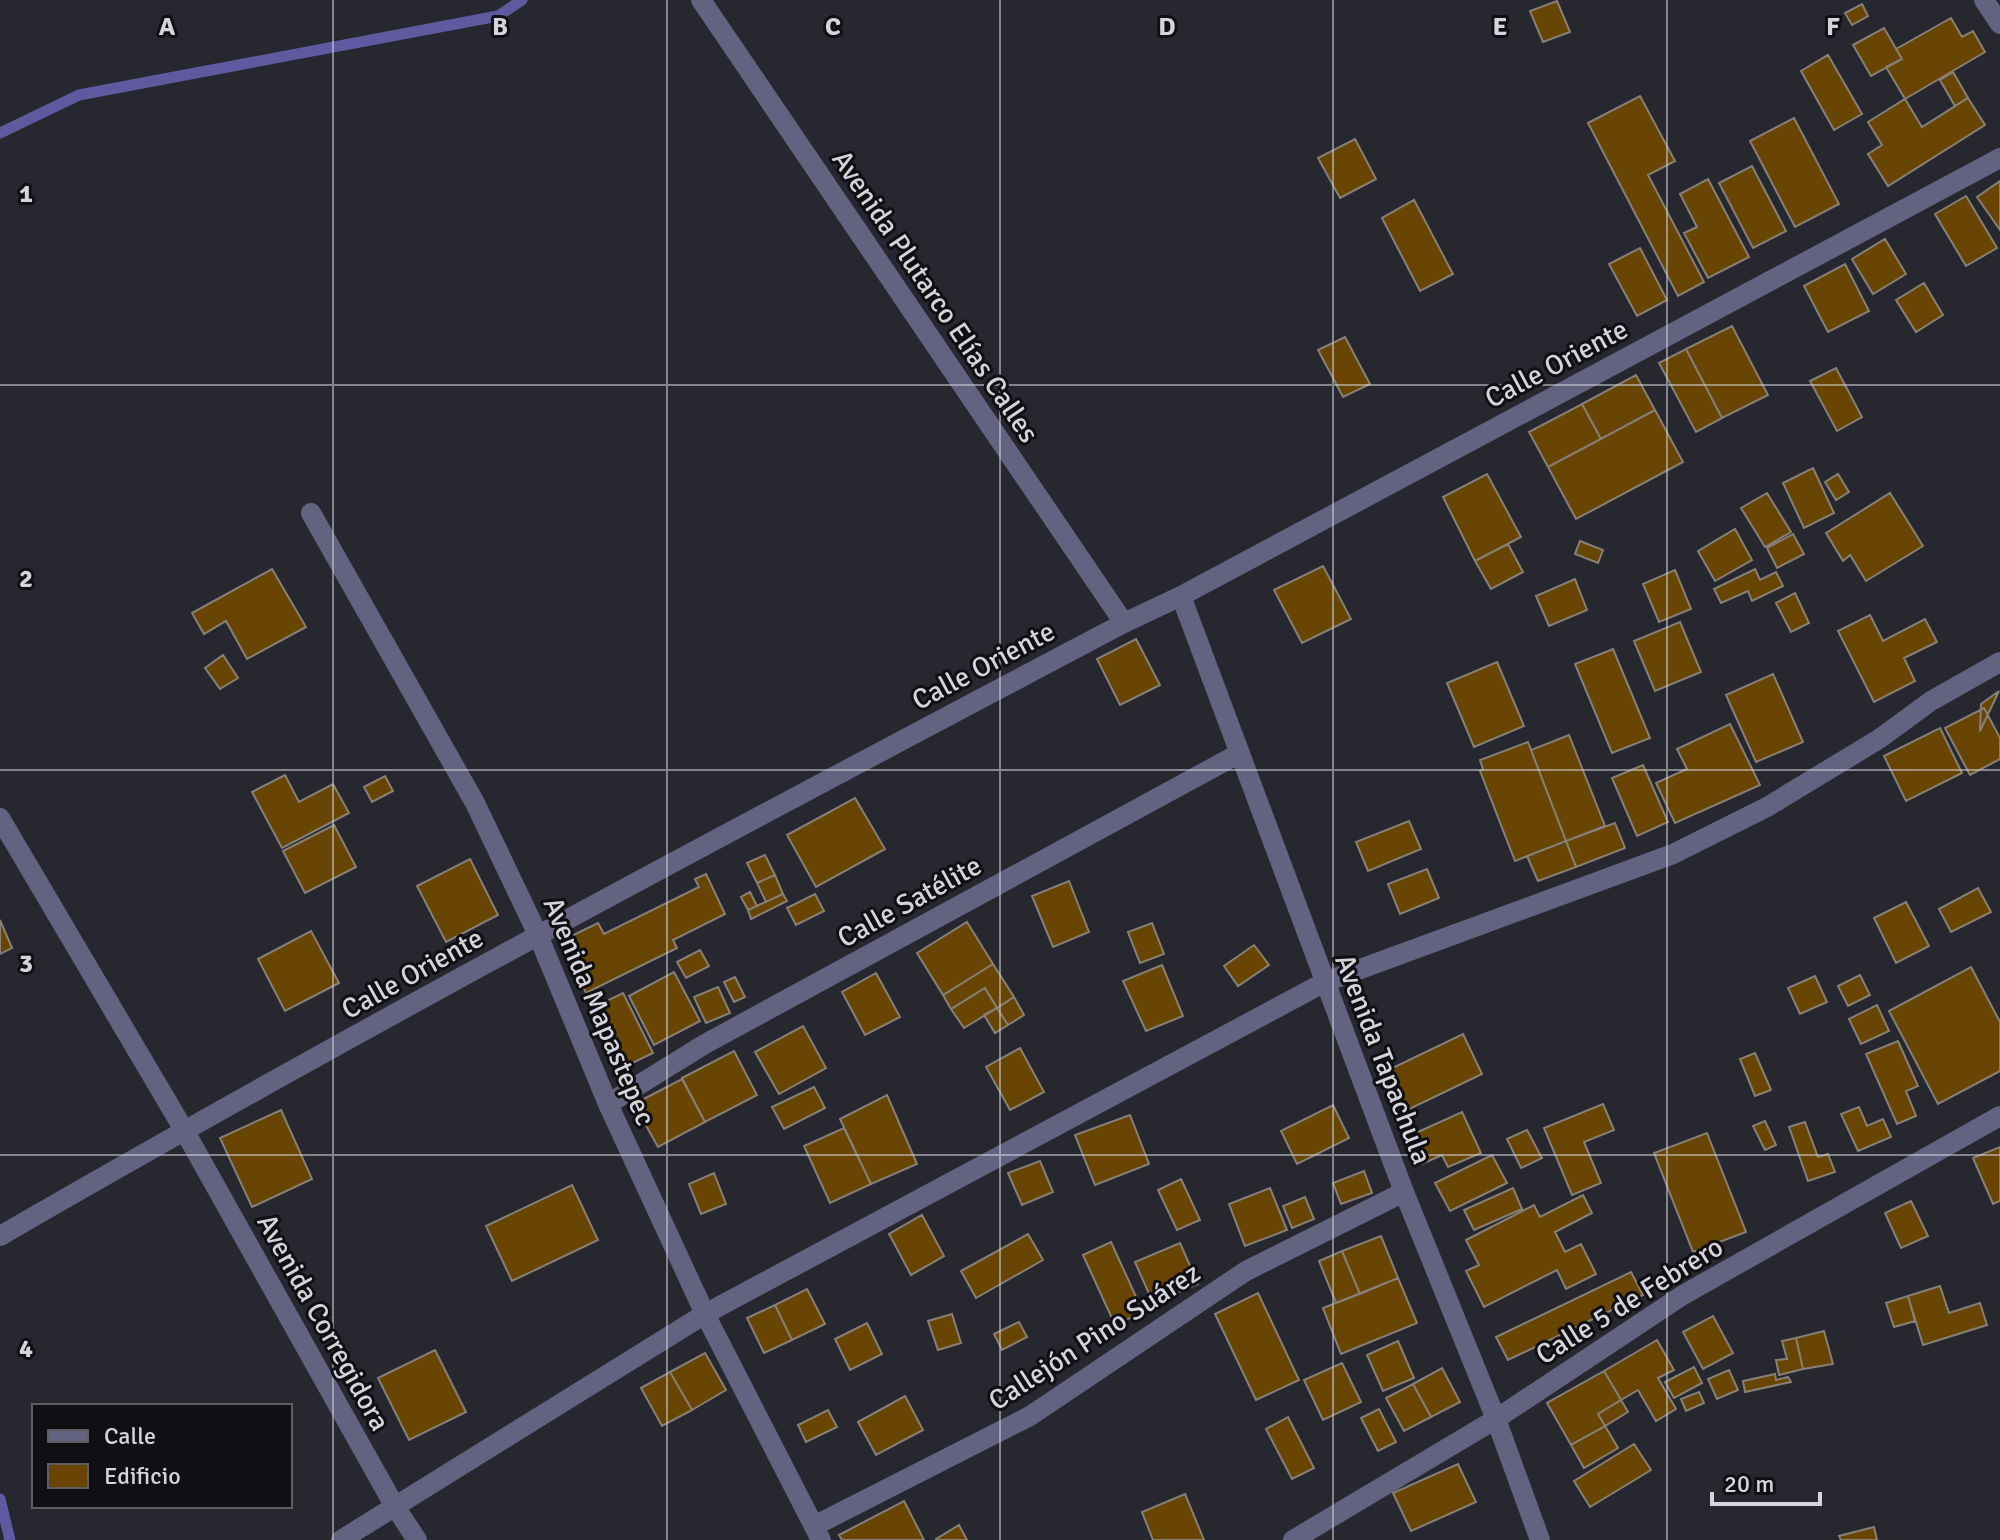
<svg xmlns="http://www.w3.org/2000/svg" width="2000" height="1540" font-family="Signika,sans-serif">
<style>
.lines{fill:none;stroke-linecap:round;stroke-linejoin:round}
.stream{stroke:#5f599f;stroke-width:11}
.building{fill:#684502;stroke:#868077;stroke-width:2}
.minor{stroke:#636281;stroke-width:20}
.grid{fill:none;stroke:#d4d4da;stroke-width:2;stroke-opacity:0.55}
.labels{text-anchor:middle;stroke-width:6;stroke-linejoin:round;paint-order:stroke}
.street-label{font-size:28px;fill:#d4d4da;stroke:#101014}
.grid-label{font-size:26px;text-anchor:middle;font-weight:bold;fill:#d4d4da;stroke:#101014;stroke-width:6;stroke-linejoin:round;paint-order:stroke}
</style>
<rect width="100%" height="100%" fill="#272730"/>
<g class="lines">
<path class="stream" d="M0 133 79 95 498 16 522 0
M0 1499 10 1540"/>
</g>
<path class="building" d="M1557 1 1570 32 1543 42 1530 11Z
M1862 4 1868 16 1852 25 1845 13Z
M1951 18 1962 37 1973 31 1985 52 1905 99 1886 67 1902 59 1896 49Z
M1884 28 1902 59 1871 76 1853 45Z
M1828 55 1862 114 1834 130 1801 71Z
M1953 72 1968 98 1955 106 1940 80Z
M1640 96 1675 161 1648 175 1704 282 1678 296 1588 123Z
M1968 98 1985 125 1888 186 1868 154 1882 145 1868 122 1905 99 1922 127Z
M1794 118 1839 204 1795 227 1750 141Z
M1355 139 1376 179 1340 198 1318 158Z
M1752 166 1786 231 1753 248 1719 183Z
M1708 179 1749 257 1708 278 1684 233 1697 227 1680 194Z
M2000 181V230L1977 197Z
M1966 196 1997 248 1966 266 1935 214Z
M1414 200 1453 274 1420 291 1382 218Z
M1885 239 1906 274 1873 294 1852 259Z
M1640 248 1667 300 1637 316 1609 264Z
M1845 264 1869 311 1828 332 1804 286Z
M1924 283 1943 315 1916 332 1896 300Z
M1732 326 1768 395 1722 418 1686 349Z
M1345 337 1370 384 1343 397 1318 350Z
M1686 349 1722 418 1696 432 1659 363Z
M1836 368 1862 417 1837 431 1810 381Z
M1636 375 1655 410 1601 439 1582 404Z
M1582 404 1601 439 1548 467 1529 432Z
M1655 410 1683 462 1576 519 1548 467Z
M1813 468 1834 513 1804 528 1783 483Z
M1487 474 1521 537 1475 561 1443 497Z
M1838 474 1849 492 1836 500 1825 482Z
M1767 493 1791 532 1765 547 1741 508Z
M1890 493 1923 546 1866 581 1850 555 1843 561 1826 533Z
M1735 529 1752 560 1715 581 1698 551Z
M1793 534 1804 554 1777 568 1767 548Z
M1580 541 1603 550 1598 563 1575 554Z
M1508 544 1523 572 1491 589 1475 561Z
M1323 566 1351 619 1302 643 1274 590Z
M272 569 306 627 247 659 226 621 204 634 192 613Z
M1755 569 1760 580 1776 572 1783 586 1752 601 1748 591 1721 603 1714 589Z
M1675 570 1691 609 1659 622 1643 584Z
M1575 579 1587 610 1549 626 1536 596Z
M1795 593 1809 623 1791 632 1776 603Z
M1870 615 1883 641 1925 619 1937 642 1904 658 1915 681 1874 702 1838 631Z
M1680 622 1701 672 1655 691 1634 641Z
M1136 639 1160 685 1120 705 1097 659Z
M1613 649 1650 738 1612 753 1575 664Z
M223 655 238 678 220 689 205 668Z
M1497 662 1524 726 1474 747 1447 683Z
M1773 674 1803 742 1756 762 1726 695Z
M1999 691 1980 731 1981 704Z
M1984 708 2000 738V759L1970 775 1945 728Z
M1730 724 1760 785 1675 823 1656 783 1687 769 1677 749Z
M1940 728 1962 773 1906 801 1884 756Z
M1569 735 1605 826 1566 841 1531 750Z
M1528 742 1566 841 1515 861 1480 771 1483 769 1480 760Z
M1643 765 1668 822 1637 836 1612 778Z
M285 775 299 802 333 784 349 813 282 848 252 792Z
M385 776 393 791 372 802 364 787Z
M855 798 885 849 816 887 787 835Z
M1409 821 1421 849 1368 871 1356 842Z
M1615 823 1625 848 1576 867 1566 841Z
M334 825 356 867 305 893 283 851Z
M1566 841 1576 867 1538 881 1527 856Z
M765 855 775 875 757 883 747 863Z
M470 859 498 915 446 942 417 886Z
M1427 869 1439 898 1400 914 1388 884Z
M706 874 725 914 673 940 677 948 586 993 561 941 598 923 604 934 699 887 695 879Z
M775 875 783 894 766 902 757 883Z
M1069 881 1089 932 1053 947 1032 896Z
M1978 888 1991 912 1951 932 1939 909Z
M750 892 757 906 748 910 741 897Z
M783 894 787 901 751 919 748 910Z
M815 894 824 911 796 925 787 908Z
M1906 902 1929 946 1896 963 1874 918Z
M0 920 12 948 0 954Z
M967 922 993 964 943 995 917 953Z
M1152 923 1164 954 1140 963 1128 932Z
M311 931 339 983 285 1011 258 959Z
M1254 945 1269 965 1238 986 1224 966Z
M700 950 709 966 686 978 677 962Z
M993 964 1014 997 997 1008 985 988 951 1009 943 995Z
M1162 965 1183 1016 1146 1031 1123 981Z
M1971 967 2000 1022V1071L1938 1104 1889 1011Z
M674 972 700 1021 654 1045 629 996Z
M876 973 900 1017 865 1035 842 992Z
M1860 975 1870 995 1848 1006 1838 986Z
M1815 976 1827 1002 1800 1014 1788 988Z
M735 977 745 997 734 1002 724 982Z
M718 987 730 1013 706 1023 694 997Z
M985 988 997 1008 964 1028 951 1009Z
M623 993 653 1053 624 1067 594 1007Z
M1014 997 1024 1015 1008 1025 997 1008Z
M1877 1005 1889 1031 1861 1044 1849 1019Z
M997 1008 1008 1025 995 1033 984 1015Z
M803 1026 826 1068 779 1094 755 1052Z
M1463 1034 1482 1074 1397 1115 1378 1075Z
M1898 1041 1918 1086 1906 1091 1916 1116 1897 1124 1866 1054Z
M1020 1048 1044 1092 1010 1110 986 1067Z
M734 1051 757 1095 705 1122 682 1078Z
M1755 1053 1771 1090 1755 1096 1740 1059Z
M682 1079 705 1122 658 1147 634 1104Z
M814 1087 825 1108 784 1129 772 1107Z
M887 1095 917 1164 871 1184 840 1119Z
M1603 1104 1614 1130 1584 1142 1601 1183 1572 1195 1544 1128Z
M1333 1105 1349 1138 1297 1164 1281 1131Z
M1859 1107 1867 1126 1883 1119 1891 1137 1858 1151 1841 1114Z
M281 1110 312 1179 252 1207 220 1138Z
M1462 1112 1481 1153 1448 1167 1442 1155 1422 1164 1409 1136Z
M1130 1115 1149 1164 1095 1185 1075 1135Z
M1765 1121 1776 1145 1765 1150 1753 1126Z
M1805 1122 1818 1157 1828 1154 1835 1172 1808 1181 1789 1127Z
M844 1128 871 1184 830 1203 804 1146Z
M1527 1130 1542 1158 1521 1168 1507 1139Z
M1707 1133 1746 1232 1693 1252 1654 1153Z
M2000 1147V1201L1993 1204 1973 1158Z
M1492 1155 1507 1183 1450 1211 1435 1183Z
M1040 1161 1053 1192 1022 1205 1008 1173Z
M1364 1171 1372 1193 1341 1204 1333 1183Z
M714 1173 726 1204 701 1214 689 1184Z
M1181 1179 1200 1220 1177 1230 1158 1190Z
M572 1185 598 1240 512 1281 486 1226Z
M1270 1188 1287 1230 1245 1246 1229 1204Z
M1513 1188 1522 1209 1474 1230 1464 1210Z
M1583 1195 1592 1213 1555 1232 1565 1252 1581 1244 1596 1274 1566 1289 1557 1270 1484 1307 1466 1271 1479 1265 1466 1240 1534 1205 1540 1217Z
M1305 1197 1314 1219 1292 1228 1283 1206Z
M1911 1201 1928 1236 1901 1248 1885 1213Z
M922 1215 944 1256 911 1275 889 1234Z
M1028 1234 1043 1260 976 1298 961 1271Z
M1381 1236 1398 1278 1360 1294 1342 1251Z
M1111 1242 1143 1312 1115 1325 1083 1255Z
M1180 1243 1198 1284 1153 1303 1135 1262Z
M1342 1251 1360 1294 1336 1303 1319 1261Z
M1631 1272 1643 1295 1508 1360 1496 1337Z
M1398 1278 1417 1323 1341 1354 1323 1308Z
M1940 1286 1949 1313 1980 1303 1987 1325 1923 1345 1908 1296Z
M807 1289 825 1324 792 1340 775 1305Z
M1258 1293 1299 1380 1256 1400 1215 1314Z
M1908 1296 1915 1321 1894 1327 1886 1303Z
M775 1305 792 1340 764 1353 747 1318Z
M952 1314 961 1343 938 1350 928 1321Z
M1713 1316 1733 1353 1703 1369 1683 1332Z
M1019 1322 1027 1337 1002 1350 994 1334Z
M867 1323 882 1354 850 1370 835 1339Z
M1824 1331 1833 1364 1803 1369 1796 1338Z
M1796 1338 1803 1369 1779 1375 1776 1360 1787 1359 1782 1341Z
M1657 1340 1674 1370 1658 1378 1676 1409 1656 1421 1638 1390 1621 1400 1604 1371Z
M1398 1341 1414 1378 1383 1391 1367 1355Z
M435 1350 466 1412 409 1440 378 1378Z
M705 1353 726 1390 692 1410 670 1372Z
M1342 1363 1361 1402 1323 1420 1304 1380Z
M1694 1367 1702 1383 1674 1398 1665 1382Z
M1442 1368 1460 1402 1431 1417 1413 1384Z
M1729 1370 1738 1390 1717 1399 1708 1379Z
M1604 1371 1621 1400 1598 1414 1605 1426 1571 1445 1547 1403Z
M670 1372 692 1410 662 1426 641 1388Z
M1775 1374 1776 1380 1788 1377 1791 1382 1745 1392 1743 1381Z
M1413 1384 1431 1417 1404 1431 1386 1398Z
M1699 1392 1704 1403 1686 1411 1681 1399Z
M905 1396 923 1430 876 1455 858 1422Z
M1621 1400 1628 1412 1605 1426 1598 1414Z
M1379 1409 1396 1442 1378 1451 1361 1418Z
M828 1410 837 1427 806 1442 798 1425Z
M1288 1417 1314 1468 1292 1479 1266 1429Z
M1605 1426 1618 1448 1584 1468 1571 1445Z
M1634 1444 1651 1470 1590 1507 1574 1481Z
M1458 1464 1476 1502 1411 1531 1393 1493Z
M1185 1494 1204 1540H1153L1142 1512Z
M904 1501 924 1540H842L839 1535Z
M959 1525 967 1540H936V1539Z
M1874 1527 1877 1540H1841L1839 1536Z"/>
<g class="lines">
<path class="minor" d="M701 0 1124 623
M1984 0 2000 24
M311 513 475 803 538 935 608 1104 705 1314 821 1540
M1181 596 1404 1192 1496 1419 1540 1540
M0 818 184 1130 394 1505 417 1540
M608 1104 705 1044 1240 753
M0 1236C370 1022 747 822 1124 623L1181 596 2000 158
M814 1526 1030 1416 1246 1271 1404 1192
M341 1540 705 1314 1325 982 1673 854 1767 807 1879 739 1931 701 2000 662
M1293 1540 1496 1419 1683 1295 2000 1116"/>
</g>
<path class="grid" d="M333 0V1540M667 0V1540M1000 0V1540M1333 0V1540M1667 0V1540M0 385H2000M0 770H2000M0 1155H2000"/>
<g class="labels">
<g class="street-label">
<text transform="translate(936 296) rotate(56)" y="10">Avenida Plutarco Elías Calles</text>
<text transform="translate(1556 363) rotate(-28)" y="10">Calle Oriente</text>
<text transform="translate(983 665) rotate(-28)" y="10">Calle Oriente</text>
<text transform="translate(909 901) rotate(-29)" y="10">Calle Satélite</text>
<text transform="translate(412 973) rotate(-29)" y="10">Calle Oriente</text>
<text transform="translate(600 1011) rotate(67)" y="10">Avenida Mapastepec</text>
<text transform="translate(1384 1059) rotate(69)" y="10">Avenida Tapachula</text>
<text transform="translate(1629 1300) rotate(-32)" y="10">Calle 5 de Febrero</text>
<text transform="translate(324 1322) rotate(61)" y="10">Avenida Corregidora</text>
<text transform="translate(1094 1336) rotate(-33)" y="10">Callejón Pino Suárez</text>
</g>
</g>
<g class="grid-label">
<text x="167" y="35">A</text>
<text x="500" y="35">B</text>
<text x="833" y="35">C</text>
<text x="1167" y="35">D</text>
<text x="1500" y="35">E</text>
<text x="1833" y="35">F</text>
<text x="26" y="202">1</text>
<text x="26" y="587">2</text>
<text x="26" y="972">3</text>
<text x="26" y="1357">4</text>
</g>
<rect x="32" y="1404" width="260" height="104" fill="#101014" stroke="#5e5e63" stroke-width="2"/>
<rect x="48" y="1430" width="40" height="12" fill="#636281" stroke="#5e5e63" stroke-width="2"/>
<text x="104" y="1444" font-size="24" fill="#d4d4da">Calle</text>
<rect x="48" y="1464" width="40" height="24" fill="#684502" stroke="#5e5e63" stroke-width="2"/>
<text x="104" y="1484" font-size="24" fill="#d4d4da">Edificio</text>
<path d="M1712 1492v12h108v-12" fill="none" stroke="#d4d4da" stroke-width="4"/>
<text x="1724" y="1492" font-size="24" fill="#d4d4da" stroke="#101014" stroke-width="6" paint-order="stroke">20 m</text>
</svg>
